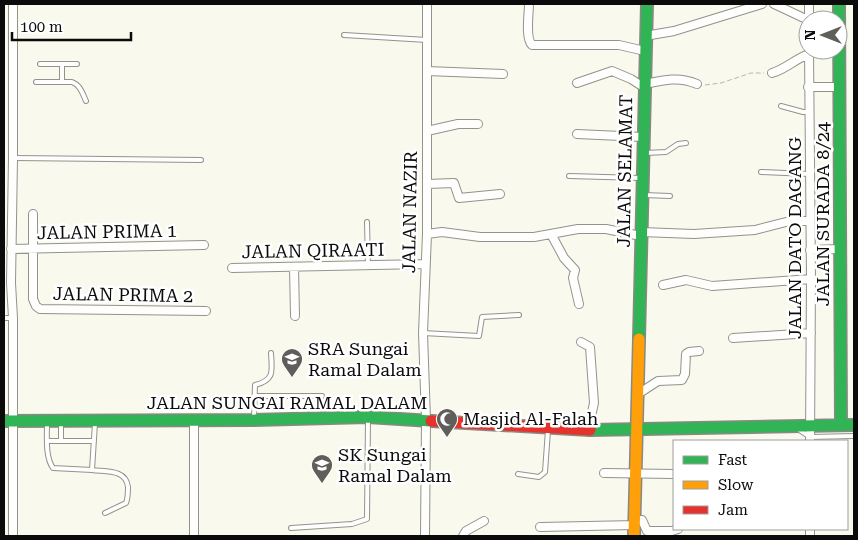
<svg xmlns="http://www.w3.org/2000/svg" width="858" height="540" font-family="'Roboto Serif',serif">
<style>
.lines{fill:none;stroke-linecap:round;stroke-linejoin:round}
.lane-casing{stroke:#93928d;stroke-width:6}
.street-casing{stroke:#93928d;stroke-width:10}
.fast-casing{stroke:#898984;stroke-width:14}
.slow-casing{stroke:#898984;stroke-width:14}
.jam-casing{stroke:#898984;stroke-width:14}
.path{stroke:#b7b7b5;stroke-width:1;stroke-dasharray:5 2.5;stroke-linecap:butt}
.lane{stroke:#fefefc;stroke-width:4}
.street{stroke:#fefefc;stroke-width:8}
.fast{stroke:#30b455;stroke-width:11}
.slow{stroke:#ff9f0a;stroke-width:11}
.jam{stroke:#e5322d;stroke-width:11}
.labels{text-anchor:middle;stroke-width:5;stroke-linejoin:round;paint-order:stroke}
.street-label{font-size:18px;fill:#0b0b0b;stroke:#fff}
.poi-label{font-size:18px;fill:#0b0b0b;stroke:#fff;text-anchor:start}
</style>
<rect width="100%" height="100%" fill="#faf9ee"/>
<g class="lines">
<g class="lane-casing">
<path id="lane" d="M344 35 427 40
M40 64H77
M62 64V82
M36 82H72C80 85 82 92 86 101
M781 106 803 112H809
M645 153 666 152 678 144 686 143
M14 158 201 160
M761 172 809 174
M569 176 640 178
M644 195 670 196
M367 222 368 265
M4 318H13
M423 333 479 336 482 317 519 315
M254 396H322
M254 418 255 385C275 380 272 371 271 353
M47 423C47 436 45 457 53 468L92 470 95 423
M61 424V441
M798 429 810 437 854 436
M47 441H94
M92 470C106 472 126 469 128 487 128 493 128 498 126 503L105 513
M518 474 539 477 545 472 548 430
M291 528 352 524 367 519 368 419"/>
</g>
<g class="street-casing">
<path id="street" d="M13 4V158L11 283 13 318V536
M529 4C529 14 525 38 532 45H619L645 51
M774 4 808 20
M809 20V4
M645 36 674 31 762 4
M809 50 811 279 810 441
M427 71 503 74
M772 73C786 69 795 59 809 54
M577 83 612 71 631 79 645 88
M645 84C663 80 679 76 697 84
M808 87H840
M427 131 458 124H478
M577 134 643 137
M427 184 454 183 459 198 500 194
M33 214V299L36 306 40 309 206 311
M641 232 694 234 755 230 790 221H810
M427 234 442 232 480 237H534L578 229H606L641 236
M551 234 564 258 575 270 573 278 579 304
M11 249 204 245
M810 250 840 249
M294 267 295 316
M232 268 424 264
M663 285 686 280 712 286 811 279
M733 338 811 333
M581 342 590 347 594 403 588 430
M638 394 658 381 682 380 685 374 686 354 689 352 699 351
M194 421V536
M604 473 674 474
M635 520H642L647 531H672L678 529
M540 527 635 525
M810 529V536
M425 536 426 420 423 333 427 234V4
M463 536 466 531 484 521"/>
</g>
<g class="fast-casing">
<path id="fast" d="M839 4 841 425
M639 339 647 4
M4 421 254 420 368 417 431 421
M590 430 854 425"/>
</g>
<g class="slow-casing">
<path id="slow" d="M634 536 639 339"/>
</g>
<g class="jam-casing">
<path id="jam" d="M431 421 590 430"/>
</g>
<path class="path" d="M705 85 721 83 751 73H764"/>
<use href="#lane" class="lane"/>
<use href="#street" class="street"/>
<use href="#fast" class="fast"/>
<use href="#slow" class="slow"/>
<use href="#jam" class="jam"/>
</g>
<defs>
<g id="school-pin" transform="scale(1.125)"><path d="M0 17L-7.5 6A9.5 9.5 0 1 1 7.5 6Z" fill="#5f5e5a" stroke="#fff"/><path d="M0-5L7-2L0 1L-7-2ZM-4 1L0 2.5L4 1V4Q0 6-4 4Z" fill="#fff"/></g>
<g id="mosque-pin" transform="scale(1.125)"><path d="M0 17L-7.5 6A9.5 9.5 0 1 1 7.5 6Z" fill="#5f5e5a" stroke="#fff"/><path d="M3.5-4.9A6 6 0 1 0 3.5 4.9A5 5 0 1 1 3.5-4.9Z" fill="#fff"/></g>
</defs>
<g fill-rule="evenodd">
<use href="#school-pin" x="292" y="359"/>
<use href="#mosque-pin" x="447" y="419"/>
<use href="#school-pin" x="322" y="465"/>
</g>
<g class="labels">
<g class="street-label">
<text transform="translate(625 171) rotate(-89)" y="6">JALAN SELAMAT</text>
<text transform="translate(410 212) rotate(-89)" y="6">JALAN NAZIR</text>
<text transform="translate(823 214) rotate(-90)" y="6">JALAN SURADA 8/24</text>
<text transform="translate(107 232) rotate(-1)" y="6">JALAN PRIMA 1</text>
<text transform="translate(795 238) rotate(-90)" y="6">JALAN DATO DAGANG</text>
<text transform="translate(313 251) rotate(-1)" y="6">JALAN QIRAATI</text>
<text transform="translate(123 295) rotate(1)" y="6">JALAN PRIMA 2</text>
<text x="287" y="409">JALAN SUNGAI RAMAL DALAM</text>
</g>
<g class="poi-label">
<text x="308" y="355">SRA Sungai<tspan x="308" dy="21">Ramal Dalam</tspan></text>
<text x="463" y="425">Masjid Al-Falah</text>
<text x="338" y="461">SK Sungai<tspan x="338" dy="21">Ramal Dalam</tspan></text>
</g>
</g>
<rect width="858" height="540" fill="none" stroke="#0b0b0b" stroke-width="10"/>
<rect x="673" y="440" width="175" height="90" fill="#ffffff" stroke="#9d9d9d"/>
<rect x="683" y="456" width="25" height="8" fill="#30b455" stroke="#9d9d9d"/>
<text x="718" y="465" font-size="15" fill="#0b0b0b">Fast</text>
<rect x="683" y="481" width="25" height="8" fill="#ff9f0a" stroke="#9d9d9d"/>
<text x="718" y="490" font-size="15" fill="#0b0b0b">Slow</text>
<rect x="683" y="506" width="25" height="8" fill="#e5322d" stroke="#9d9d9d"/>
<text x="718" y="515" font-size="15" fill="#0b0b0b">Jam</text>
<g transform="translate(823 35) rotate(270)"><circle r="24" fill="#ffffff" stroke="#9d9d9d"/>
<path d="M0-4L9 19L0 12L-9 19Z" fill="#5f5e5a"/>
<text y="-8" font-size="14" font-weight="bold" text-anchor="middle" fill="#0b0b0b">N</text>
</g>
<path d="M12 32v8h119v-8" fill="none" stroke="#0b0b0b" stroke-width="2.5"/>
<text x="20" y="32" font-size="15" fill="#0b0b0b" stroke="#ffffff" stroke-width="4" paint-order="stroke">100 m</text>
</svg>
